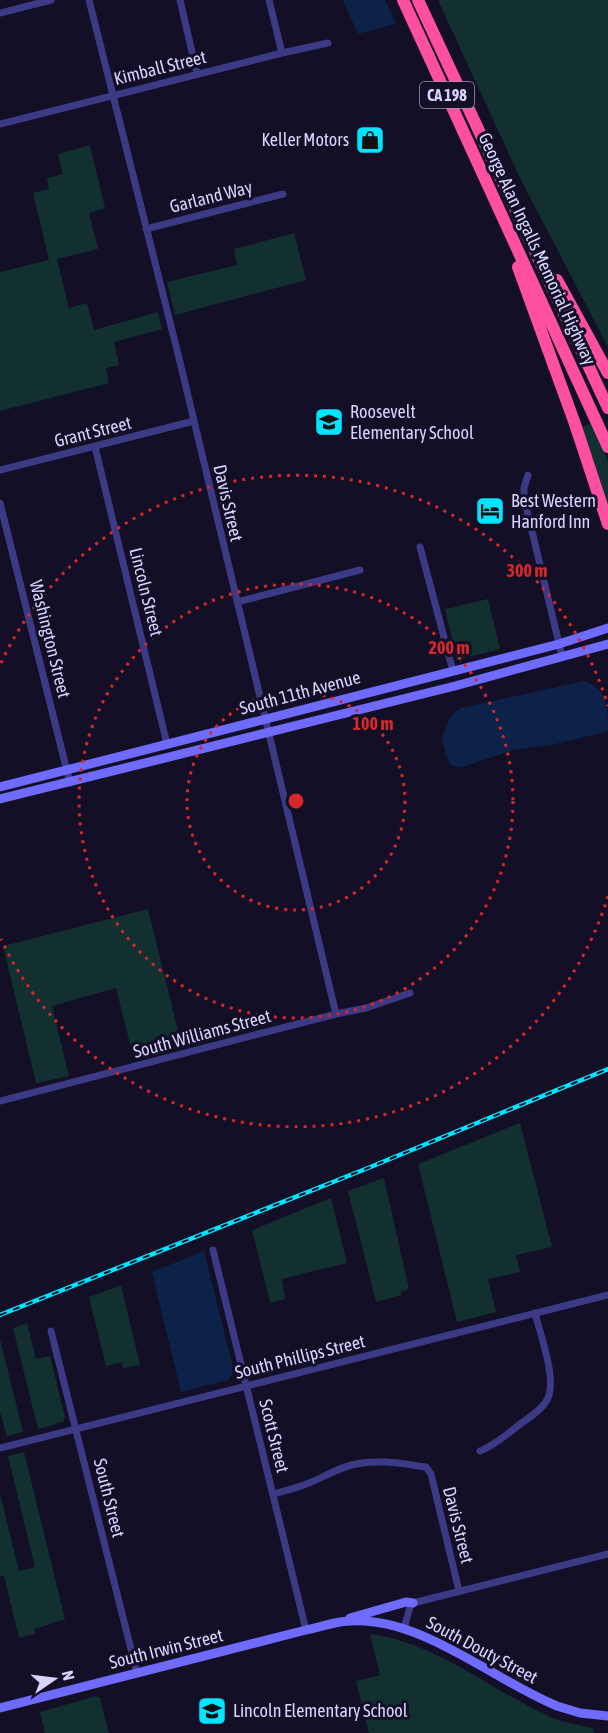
<svg xmlns="http://www.w3.org/2000/svg" width="608" height="1733" font-family="'Asap Condensed',sans-serif">
<style>
.green{fill:#12302f}
.water{fill:#0c2248}
.lines{fill:none;stroke-linecap:round;stroke-linejoin:round}
.street{stroke:#3d3a85;stroke-width:7}
.secondary{stroke:#6f6bff;stroke-width:9}
.highway{stroke:#ff4fa3;stroke-width:12}
.rail-casing{stroke:#00e5ff;stroke-width:4.5}
.rail{stroke:#130f26;stroke-width:2;stroke-dasharray:7;stroke-linecap:butt}
.ring{fill:none;stroke:#d62828;stroke-width:3;stroke-dasharray:3 6}
.labels{text-anchor:middle;stroke-width:6;stroke-linejoin:round;paint-order:stroke}
.shield{fill:#130f26;stroke:#9e99be;stroke-width:1.5}
.shield-label{font-size:16px;font-weight:bold;fill:#d9d4ff}
.street-label{font-size:18px;fill:#d9d4ff;stroke:#130f26}
.poi-label{font-size:18px;fill:#d9d4ff;stroke:#130f26;text-anchor:start}
.centre{fill:#d62828;stroke:#130f26;stroke-width:3}
.ring-label{font-size:18px;text-anchor:middle;font-weight:bold;fill:#d62828;stroke:#130f26;stroke-width:6;stroke-linejoin:round;paint-order:stroke}
</style>
<rect width="100%" height="100%" fill="#130f26"/>
<path class="green" d="M438 0H608V347L520 178Z
M90 145 105 208 89 213 98 249 57 259 69 308 87 303 94 330 158 312 162 329 114 342 119 365 106 368 109 383 0 411V272L49 260 33 193 49 189 47 178 63 174 58 154Z
M294 233 306 280 175 315 167 282 237 265 234 249Z
M591 423 608 461V512L580 428Z
M488 599 500 649 457 660 445 609Z
M148 909 182 1047 134 1060 116 988 52 1006 69 1076 36 1083 3 946Z
M520 1123 552 1247 516 1255 520 1272 488 1279 496 1312 457 1322 418 1164Z
M384 1178 409 1289 401 1292V1295L376 1302 348 1191Z
M331 1198 347 1263 282 1279 285 1299 270 1303 252 1230Z
M121 1285 140 1365 123 1368 122 1362 106 1366 89 1297Z
M27 1323 36 1359 50 1356 65 1417 63 1422 38 1429 13 1328Z
M0 1339 23 1432 7 1436 0 1412Z
M24 1452 65 1619 35 1629V1634L19 1638 4 1576H0V1494L19 1571 35 1567 8 1456Z
M370 1634C438 1643 491 1691 553 1718 565 1723 579 1725 593 1728L594 1733H369L356 1681 380 1675Z
M96 1696 100 1698 109 1733H45L40 1712Z"/>
<path class="water" d="M343 0H385L396 24 358 34Z
M584 681C608 690 608 705 608 729L606 732 551 745 513 750 459 768 450 764 446 755 442 738 450 717 461 708Z
M204 1251 234 1371 228 1380 181 1392 152 1272Z"/>
<g class="lines">
<path class="street" d="M89 0 179 358 336 1014
M180 0 197 74
M269 0 282 53
M0 13 51 0
M0 124 282 53 328 43
M146 229 283 194
M95 447 167 744
M0 470 194 421
M528 475 524 488V498L562 656
M0 503 70 783
M420 547 453 671
M237 602 360 570
M0 1101 336 1014 366 1008 410 993
M213 1250 306 1630
M51 1331 137 1673
M0 1448 608 1295
M480 1451C495 1445 506 1435 519 1425 528 1418 541 1411 547 1400 558 1381 540 1334 535 1313
M273 1494C285 1491 297 1488 309 1483 324 1477 339 1467 356 1464 379 1459 403 1464 426 1467L431 1474 459 1591
M404 1628 410 1607 413 1603 608 1554"/>
<path class="secondary" d="M0 787 559 644 608 628
M0 799 455 686 608 644
M350 1618 406 1602 413 1603
M0 1708 306 1630C321 1627 336 1621 351 1621 422 1617 493 1680 557 1706L580 1713 608 1716"/>
<path class="highway" d="M403 0 608 447
M418 0 608 408
M518 267 575 424 608 524
M557 280 608 373"/>
<g class="rail-casing">
<path id="rail" d="M0 1315 368 1168 608 1069"/>
</g>
<use href="#rail" class="rail"/>
</g>
<g class="ring">
<circle cx="296" cy="801" r="109"/>
<circle cx="296" cy="801" r="217"/>
<path d="M608 896A326 326 0 0 1 1 939M1 663A326 326 0 0 1 608 706"/>
</g>
<defs>
<g id="shop-square" transform="scale(1.5)"><rect x="-9" y="-9" width="18" height="18" rx="4" fill="#00e5ff" stroke="#130f26"/><path d="M-5-2.5h2.3a2.7 3.5 0 0 1 5.4 0H5L5.5 6h-11ZM-1.5-2.5h3a1.5 2.3 0 0 0-3 0Z" fill="#111"/></g>
<g id="school-square" transform="scale(1.5)"><rect x="-9" y="-9" width="18" height="18" rx="4" fill="#00e5ff" stroke="#130f26"/><path d="M0-5L7-2L0 1L-7-2ZM-4 1L0 2.5L4 1V4Q0 6-4 4Z" fill="#111"/></g>
<g id="hotel-square" transform="scale(1.5)"><rect x="-9" y="-9" width="18" height="18" rx="4" fill="#00e5ff" stroke="#130f26"/><path d="M-6-4.5h1.5V1H6V5H4.5V3h-9V5H-6ZM-4 0a1.8 1.8 0 1 1 3.6 0ZM.5 0V-2.5h3Q6-2.5 6 0Z" fill="#111"/></g>
</defs>
<g fill-rule="evenodd">
<use href="#shop-square" x="370" y="140"/>
<use href="#school-square" x="329" y="422"/>
<use href="#hotel-square" x="490" y="511"/>
<use href="#school-square" x="212" y="1711"/>
</g>
<g class="labels">
<rect class="shield" x="420" y="82" width="54" height="26" rx="4.5"/>
<g class="shield-label">
<text x="447" y="101">CA 198</text>
</g>
<g class="street-label">
<text transform="translate(160 68) rotate(-14)" y="6">Kimball Street</text>
<text transform="translate(211 197) rotate(-14)" y="6">Garland Way</text>
<text transform="translate(537 249) rotate(65)" y="6">George Alan Ingalls Memorial Highway</text>
<text transform="translate(93 432) rotate(-14)" y="6">Grant Street</text>
<text transform="translate(228 503) rotate(77)" y="6">Davis Street</text>
<text transform="translate(146 592) rotate(76)" y="6">Lincoln Street</text>
<text transform="translate(50 639) rotate(76)" y="6">Washington Street</text>
<text transform="translate(300 693) rotate(-15)" y="6">South 11th Avenue</text>
<text transform="translate(202 1034) rotate(-15)" y="6">South Williams Street</text>
<text transform="translate(300 1357) rotate(-14)" y="6">South Phillips Street</text>
<text transform="translate(274 1436) rotate(76)" y="6">Scott Street</text>
<text transform="translate(109 1498) rotate(76)" y="6">South Street</text>
<text transform="translate(458 1525) rotate(76)" y="6">Davis Street</text>
<text transform="translate(166 1649) rotate(-14)" y="6">South Irwin Street</text>
<text transform="translate(482 1650) rotate(28)" y="6">South Douty Street</text>
</g>
<g class="poi-label">
<text x="349" y="146" text-anchor="end">Keller Motors</text>
<text x="350" y="418">Roosevelt<tspan x="350" dy="21">Elementary School</tspan></text>
<text x="511" y="507">Best Western<tspan x="511" dy="21">Hanford Inn</tspan></text>
<text x="233" y="1717">Lincoln Elementary School</text>
</g>
</g>
<circle cx="296" cy="801" r="9" class="centre"/>
<g class="ring-label">
<text x="527" y="577">300 m</text>
<text x="449" y="654">200 m</text>
<text x="373" y="730">100 m</text>
</g>
<g transform="translate(54 1679) rotate(76)" stroke="#130f26" stroke-width="4.5" paint-order="stroke">
<path d="M0-4.5L10 22L0 15L-10 22Z" fill="#d9d4ff"/>
<text y="-9" font-size="16" font-weight="bold" text-anchor="middle" fill="#d9d4ff">N</text>
</g>
</svg>
